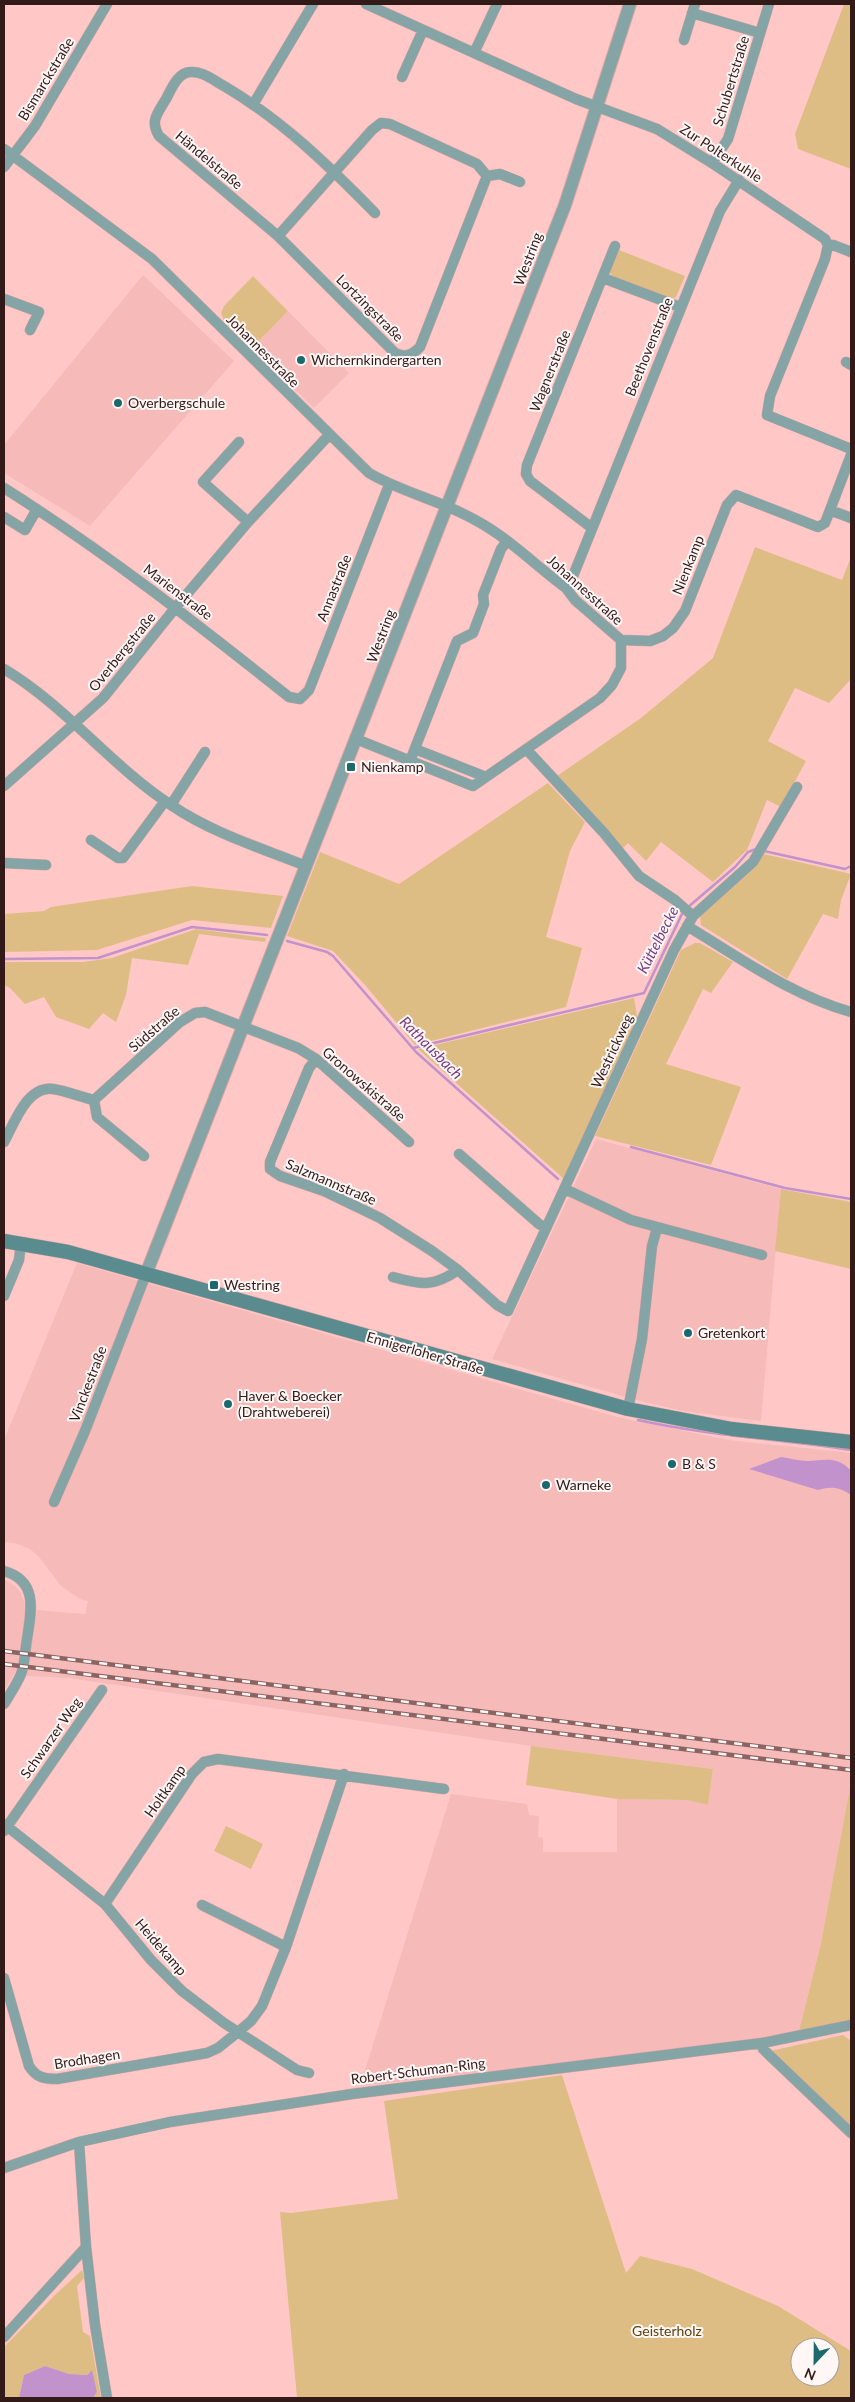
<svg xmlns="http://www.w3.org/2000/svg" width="855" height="2402" font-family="Lato,sans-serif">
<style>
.built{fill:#f6bab8}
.green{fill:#debd85;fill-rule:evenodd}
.water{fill:#c192cb}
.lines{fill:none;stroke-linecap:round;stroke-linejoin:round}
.stream{stroke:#c192cb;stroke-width:2.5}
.minor-casing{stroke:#d6a5a3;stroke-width:11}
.tertiary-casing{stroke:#d6a5a3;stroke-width:14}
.secondary-casing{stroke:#d6a5a3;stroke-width:15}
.minor{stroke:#84a4a6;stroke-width:10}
.tertiary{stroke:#84a4a6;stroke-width:12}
.secondary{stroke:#5a8b8e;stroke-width:14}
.rail-casing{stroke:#8a6463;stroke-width:4.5}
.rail{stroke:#fef7f6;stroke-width:2.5;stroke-dasharray:8;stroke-linecap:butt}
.poi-dot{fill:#1b686d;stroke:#fef7f6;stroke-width:2}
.labels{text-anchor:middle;stroke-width:4;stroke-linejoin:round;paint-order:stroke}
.street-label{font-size:14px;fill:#321a19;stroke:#fef7f6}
.poi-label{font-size:14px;fill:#321a19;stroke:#fef7f6;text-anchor:start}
.park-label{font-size:14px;fill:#5b410c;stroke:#fef7f6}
.water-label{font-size:15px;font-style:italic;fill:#753b81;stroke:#fef7f6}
</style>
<rect width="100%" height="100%" fill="#ffc8c6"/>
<path class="built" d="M143 275 234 361 90 526 4 473V445Z
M288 311 349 373 314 408 252 348Z
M596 1139 781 1189 761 1421 683 1411 640 1401 492 1359Z
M77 1263 617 1417 728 1440 851 1453V1782L821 1943 799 2031 735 2043 360 2086 451 1794 527 1804 529 1815 539 1816 538 1837 543 1838V1852H617V1799L687 1800 708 1805 713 1769 531 1746 69 1678 26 1676 37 1610 85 1614 88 1601 80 1599 61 1586 39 1557 30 1549 15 1543 4 1542V1440Z
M4 1579 15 1586 21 1593 27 1611 17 1669 4 1691Z"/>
<path class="green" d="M844 4H851V169L798 149 795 134Z
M619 250 685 276 676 297 670 300 613 278 610 272Z
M253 276 288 311 252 348 224 321 221 313 224 306Z
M755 547 842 580 851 557V679L829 703 795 688 768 741 806 761 781 807 767 800 747 850 713 882 661 842 646 861 628 843 623 848 557 776 641 718 713 658Z
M548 783 585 822 570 851 546 937 582 948 566 1007 415 1045 365 985 333 951 287 936 320 852 399 884Z
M764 854 851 874 841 900 838 919 823 914 787 979 701 925 700 916 748 874Z
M192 886 283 896 271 928 192 920 97 950 4 952V914L44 911 51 907Z
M196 929 266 938 265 942 199 934 188 965 132 958 126 995 116 1022 103 1013 89 1029 56 1017 44 997 25 1004 10 988 4 985V962H83L112 958Z
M695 943H700L733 962 711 993 703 989 666 1064 741 1087 711 1165 595 1136 681 950Z
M634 998 637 1016 635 1025 564 1179 418 1049Z
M781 1189 851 1202V1269L775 1251Z
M531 1746 713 1769 708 1805 687 1800 617 1799 526 1785Z
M851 1782V2020L799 2031 821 1943Z
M226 1826 263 1844 251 1869 214 1851Z
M843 2035 851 2041V2126L770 2051Z
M562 2075 626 2273 640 2256 692 2269 778 2306 851 2351V2398H297L280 2212 291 2213 398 2199 384 2101ZM800 2347H830V2377H800Z
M82 2270 84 2278 77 2286 83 2332 90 2336 101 2398H93L97 2392 91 2371 87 2375 69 2374 45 2366 24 2375 19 2398H4V2347L56 2294Z"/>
<path class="water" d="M781 1457C789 1458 799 1461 808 1461 826 1460 838 1456 851 1471V1495C840 1487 831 1486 818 1490L749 1469Z
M45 2366 69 2374 87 2375 92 2370 97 2392 93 2398H19L24 2375Z"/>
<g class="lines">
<path class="stream" d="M764 851 845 869 851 866
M687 908 735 867 748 852 756 849
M287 941 327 952 333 956 416 1052 558 1179
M4 959 98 958 192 927 267 935
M413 1048 644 993 683 912
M631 1147 785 1188 851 1199
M638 1420C709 1436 780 1439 851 1450"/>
<g class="minor-casing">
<path id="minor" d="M366 4 576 99 657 129 712 163 825 239 828 245 825 259 770 396 767 415 851 449
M692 13 760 33
M684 40 695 4
M474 53 497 4
M402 77 423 30
M254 103 313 4
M4 149 152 259 369 473C403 493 443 501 477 521 510 539 536 566 566 588L575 600 621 640 650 641 663 636 673 628 685 611 727 505 736 495 818 527 825 523 851 455
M712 163 728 139 769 4
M4 167 35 126 107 4
M487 176 500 174 520 182
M375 213C328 165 282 120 224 86 213 80 203 71 190 72 177 73 171 90 166 99 157 114 150 121 159 136L278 236 395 353C406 358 412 355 420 347L487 176
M278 236 372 130 381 123 390 124 477 164 487 176
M828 245H833L851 252
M603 278 680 307
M4 299 39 312 30 330
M846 362 851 365
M239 442 203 482 248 522
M4 488C104 551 196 623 289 697L300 699 309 690 389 485
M830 510 851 518
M4 517 25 530 37 509
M592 528 530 481 526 474 527 465 615 246
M566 588 571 581 720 211 739 180
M4 669C66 706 111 766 171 805 212 833 261 848 306 866
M356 739 473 786 600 698 612 685 621 668V640
M415 749 486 777
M527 750 604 833 639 876 675 900 693 916
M410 761 457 641 473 633 484 604 483 595 501 549 507 541
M4 786 103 698 176 607 248 522 329 435
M171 805 205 752
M91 840 118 858H123L165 801
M4 863 46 865
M687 926C739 957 792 996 851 1012
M316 1059 309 1068 270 1162V1169L280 1176 324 1191 380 1218 432 1251 458 1270 497 1305 508 1311 674 950 693 916 753 862 797 787
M94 1100 180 1022 195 1013 205 1012 298 1048 316 1059 409 1142
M94 1100 97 1117 144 1156
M4 1142C14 1124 27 1085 53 1089 67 1091 81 1097 94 1100
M459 1154 539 1224 546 1228
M565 1189 631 1220 762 1255
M393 1277C421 1285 434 1287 458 1270
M4 1296 19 1260 21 1243
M628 1409 642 1339 652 1246 657 1228
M54 1502 85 1431 146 1274
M4 1571C39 1581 31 1612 27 1639 25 1650 25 1664 21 1674 17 1684 10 1694 4 1704
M4 1824 105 1904 151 1960 182 1991 224 2023 297 2070 309 2073
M4 1831 102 1690
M105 1904 192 1774 204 1762 218 1759 444 1789
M202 1905 286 1947
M4 1978 29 2066C36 2077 43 2079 57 2079L207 2053 218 2048 238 2032 251 2021 262 2006 286 1947 344 1774
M762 2043 763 2049 851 2133
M79 2142 86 2247 95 2325 107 2398
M4 2168 79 2142 170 2122 352 2094 762 2043 851 2025
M4 2337 86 2247"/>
</g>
<g class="tertiary-casing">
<path id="tertiary" d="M146 1274 565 205 630 4"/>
</g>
<g class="secondary-casing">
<path id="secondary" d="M4 1241 68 1252 628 1409 732 1429 851 1442"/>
</g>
<use href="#minor" class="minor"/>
<use href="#tertiary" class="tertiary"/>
<use href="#secondary" class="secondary"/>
<g class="rail-casing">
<path id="rail" d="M4 1651 851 1758
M4 1664 851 1770"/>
</g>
<use href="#rail" class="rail"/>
</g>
<g class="poi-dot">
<circle cx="301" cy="360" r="5"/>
<circle cx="118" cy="403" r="5"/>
<rect x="346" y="762" width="10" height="10" rx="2.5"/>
<rect x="209" y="1280" width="10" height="10" rx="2.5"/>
<circle cx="688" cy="1333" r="5"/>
<circle cx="228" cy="1404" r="5"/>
<circle cx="672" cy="1464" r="5"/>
<circle cx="546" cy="1485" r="5"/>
</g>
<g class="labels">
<g class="street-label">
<text transform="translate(46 79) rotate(-59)" y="5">Bismarckstraße</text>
<text transform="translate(731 81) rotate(-73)" y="5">Schubertstraße</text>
<text transform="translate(721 153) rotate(33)" y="5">Zur Polterkuhle</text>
<text transform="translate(209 160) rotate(40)" y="5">Händelstraße</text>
<text transform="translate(528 259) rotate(-69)" y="5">Westring</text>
<text transform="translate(370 308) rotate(45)" y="5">Lortzingstraße</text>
<text transform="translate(649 347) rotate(-68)" y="5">Beethovenstraße</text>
<text transform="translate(263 351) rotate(45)" y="5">Johannesstraße</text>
<text transform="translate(550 371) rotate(-68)" y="5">Wagnerstraße</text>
<text transform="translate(688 565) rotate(-68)" y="5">Nienkamp</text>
<text transform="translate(334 588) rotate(-68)" y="5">Annastraße</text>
<text transform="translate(585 590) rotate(42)" y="5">Johannesstraße</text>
<text transform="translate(178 592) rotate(37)" y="5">Marienstraße</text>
<text transform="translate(381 636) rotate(-69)" y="5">Westring</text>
<text transform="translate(122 652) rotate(-51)" y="5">Overbergstraße</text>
<text transform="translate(154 1029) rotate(-41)" y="5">Südstraße</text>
<text transform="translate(612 1051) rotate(-65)" y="5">Westrickweg</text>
<text transform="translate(364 1084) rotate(41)" y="5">Gronowskistraße</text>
<text transform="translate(331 1182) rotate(23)" y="5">Salzmannstraße</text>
<text transform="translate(425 1353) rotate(16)" y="5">Ennigerloher Straße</text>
<text transform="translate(88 1384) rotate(-69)" y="5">Vinckestraße</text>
<text transform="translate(51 1738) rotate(-55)" y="5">Schwarzer Weg</text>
<text transform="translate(165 1791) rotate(-55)" y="5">Holtkamp</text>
<text transform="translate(161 1947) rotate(49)" y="5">Heidekamp</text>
<text transform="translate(87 2059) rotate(-9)" y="5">Brodhagen</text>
<text transform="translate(418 2071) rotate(-7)" y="5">Robert-Schuman-Ring</text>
</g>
<g class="poi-label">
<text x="311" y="365">Wichernkindergarten</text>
<text x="128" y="408">Overbergschule</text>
<text x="361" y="772">Nienkamp</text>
<text x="224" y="1290">Westring</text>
<text x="698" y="1338">Gretenkort</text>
<text x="238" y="1401">Haver &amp; Boecker<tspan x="238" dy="16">(Drahtweberei)</tspan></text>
<text x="682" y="1469">B &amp; S</text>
<text x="556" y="1490">Warneke</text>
</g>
<g class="park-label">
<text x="667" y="2336">Geisterholz</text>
</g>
<g class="water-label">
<text transform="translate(658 940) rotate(-63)" y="5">Küttelbecke</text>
<text transform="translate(431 1048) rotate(45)" y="5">Rathausbach</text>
</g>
</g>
<rect width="855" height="2402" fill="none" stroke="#321a19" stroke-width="10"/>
<g transform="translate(815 2362) rotate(202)"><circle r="24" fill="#fef7f6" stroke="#ac9f9e"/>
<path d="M0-4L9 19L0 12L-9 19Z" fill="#1b686d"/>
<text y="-8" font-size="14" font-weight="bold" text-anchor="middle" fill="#321a19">N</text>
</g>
</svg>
